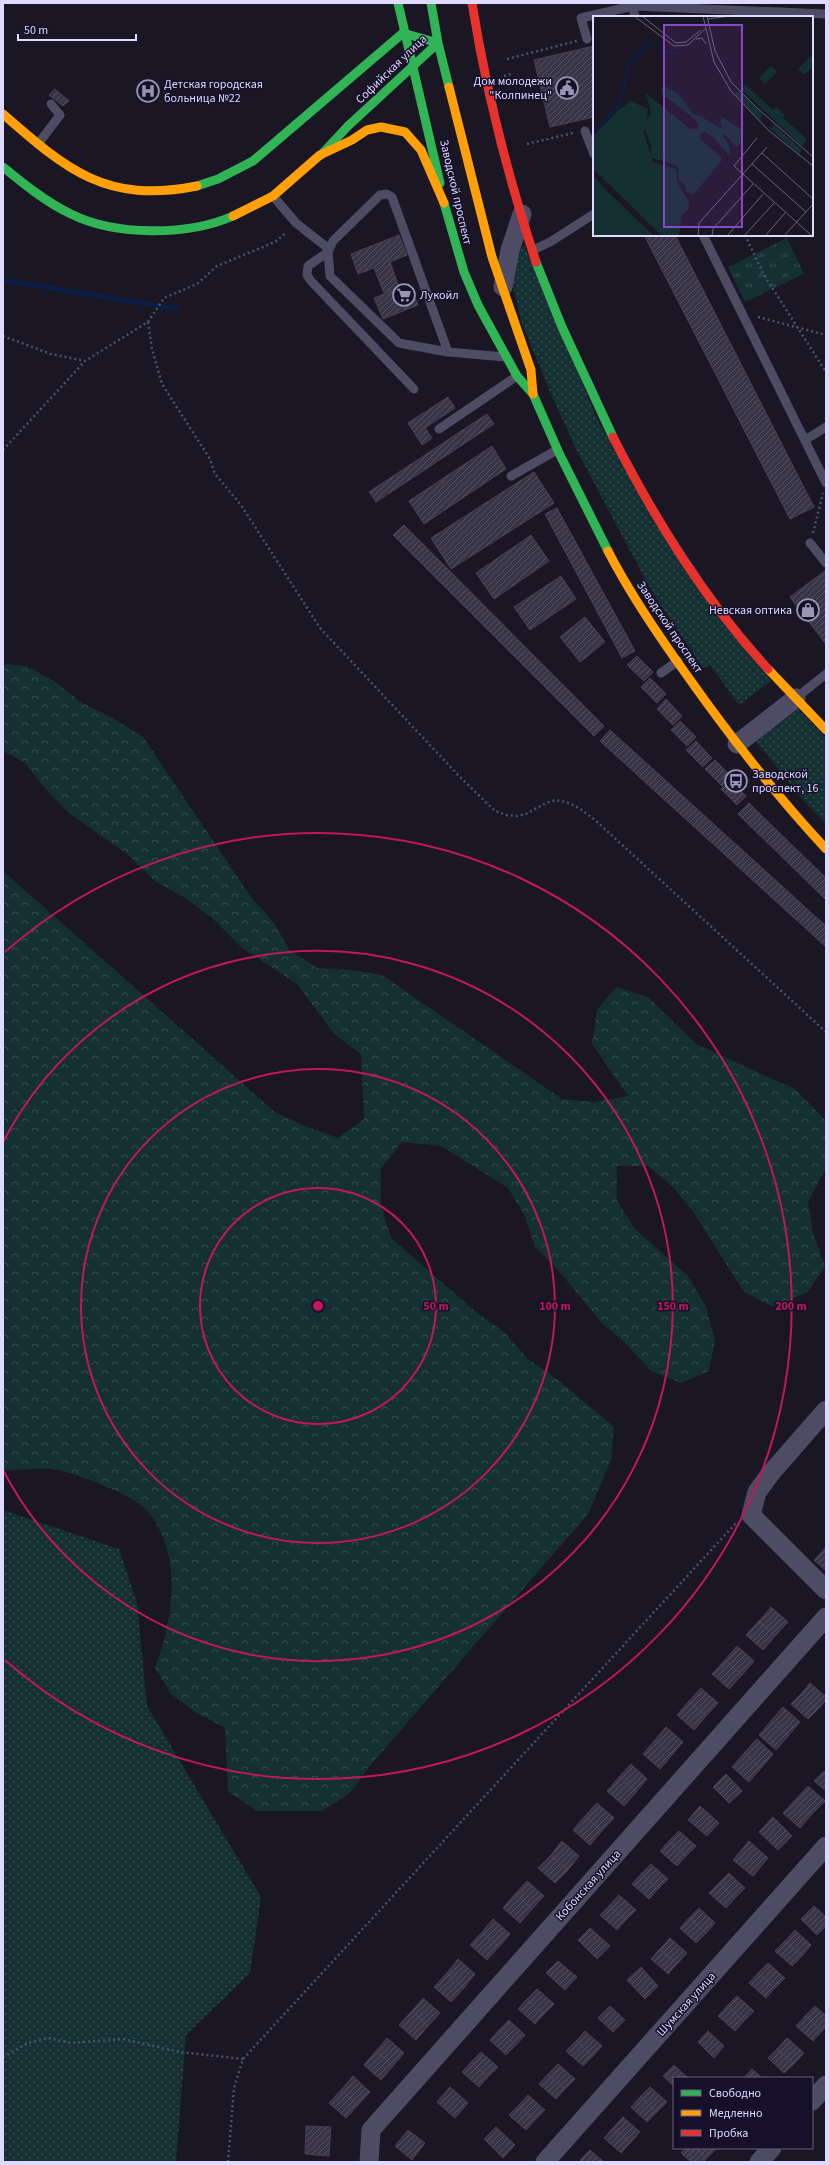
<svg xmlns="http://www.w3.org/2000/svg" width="829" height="2165" font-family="'Source Sans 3',sans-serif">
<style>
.grass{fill:url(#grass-dots)}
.forest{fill:url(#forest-crowns)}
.park{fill:url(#park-tufts)}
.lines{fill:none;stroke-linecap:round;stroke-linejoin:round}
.stream{stroke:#0b1e47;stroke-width:4.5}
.building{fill:url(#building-hatch);stroke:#474158}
.path{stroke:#485565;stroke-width:2.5;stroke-dasharray:2 3;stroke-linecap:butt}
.lane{stroke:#4e4c65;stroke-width:9}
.street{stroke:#4e4c65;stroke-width:19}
.fast{stroke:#30b455;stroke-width:9}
.slow{stroke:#ff9f0a;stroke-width:9}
.jam{stroke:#e5322d;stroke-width:9}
.ring{fill:none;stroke:#c2185b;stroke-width:2}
.labels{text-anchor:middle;stroke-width:3;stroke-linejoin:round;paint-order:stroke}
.street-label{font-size:12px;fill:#dfdaff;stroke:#16102a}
.poi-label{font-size:12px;fill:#dfdaff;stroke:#16102a;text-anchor:start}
.inset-river{fill:none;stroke:#0b1e47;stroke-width:2}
.inset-road{fill:none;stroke:#69647c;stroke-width:1}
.view{fill:#8a46c9;fill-opacity:0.15;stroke:#8a46c9;stroke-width:2}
.inset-edge{fill:none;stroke:#dfdaff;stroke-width:2}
.centre{fill:#c2185b;stroke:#16102a;stroke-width:2}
.ring-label{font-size:12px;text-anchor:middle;font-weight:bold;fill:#c2185b;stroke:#16102a;stroke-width:3;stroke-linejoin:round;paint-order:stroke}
</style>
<defs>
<pattern id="grass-dots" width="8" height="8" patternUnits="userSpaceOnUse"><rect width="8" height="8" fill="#143033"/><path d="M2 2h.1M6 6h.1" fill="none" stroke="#364d52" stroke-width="1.8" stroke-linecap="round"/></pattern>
<pattern id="forest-crowns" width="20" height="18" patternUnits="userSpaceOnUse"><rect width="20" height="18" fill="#143033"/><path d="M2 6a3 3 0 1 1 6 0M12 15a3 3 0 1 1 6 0" fill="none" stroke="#364d52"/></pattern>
<pattern id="park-tufts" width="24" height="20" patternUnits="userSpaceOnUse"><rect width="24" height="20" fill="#143033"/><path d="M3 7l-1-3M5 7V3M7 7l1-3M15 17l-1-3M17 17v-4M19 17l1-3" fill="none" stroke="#364d52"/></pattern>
<pattern id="building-hatch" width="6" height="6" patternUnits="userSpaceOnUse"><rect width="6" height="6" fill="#383446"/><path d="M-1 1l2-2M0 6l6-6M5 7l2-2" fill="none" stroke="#545162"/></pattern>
</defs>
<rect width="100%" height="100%" fill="#1a1624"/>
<path class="grass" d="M524 245 599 423 771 681 739 705 710 665 703 668 652 592 575 447 548 387 521 321 509 269 514 257Z
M798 709 826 738V824L804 801 755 740Z
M3 1510 119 1549 137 1603 147 1706 261 1897 250 1973 186 2035 176 2162H3Z"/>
<path class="forest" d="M3 664 27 666 57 683 82 703 111 717 143 737 251 897 274 923 290 951 318 968 351 970 382 975 562 1099 594 1102 628 1096 592 1044 597 1010 616 987 648 997 696 1044 795 1089 826 1121V1168L808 1202 813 1233 825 1266 808 1292 773 1307 744 1292 692 1210 672 1186 648 1166H617V1201L635 1229 688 1276 706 1307 715 1340 709 1371 681 1383 651 1371 626 1344 602 1323 558 1270 535 1247 525 1216 508 1188 441 1146 402 1142 381 1168V1206L391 1238 476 1312 505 1333 528 1359 558 1380 614 1427 611 1460 588 1514 368 1768 350 1793 322 1811H257L228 1791 225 1728 195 1712 171 1694 155 1668C173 1619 183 1559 150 1514 138 1496 79 1475 58 1470 43 1467 19 1470 3 1470V871L275 1112 305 1126 338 1138 364 1119 361 1054 335 1035 297 984 241 947 212 918 185 898 155 881 127 854 70 814 47 791 25 763 3 751Z"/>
<path class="park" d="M787 238 804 274 745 302 728 267Z"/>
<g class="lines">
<path class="stream" d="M3 280 177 309"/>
</g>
<path class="building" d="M594 46V117L550 127 534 60Z
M55 89 69 101 63 106 49 95Z
M399 235 407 255 390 262 399 287 384 293 374 268 358 274 351 254Z
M644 235H675L814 507 790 519Z
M409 284 418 305 383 319 374 298Z
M448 397 455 408 425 428 432 438 422 445 408 423Z
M487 414 494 424 376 502 369 492Z
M492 446 506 469 424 524 409 501Z
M534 472 554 503 451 569 431 538Z
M557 508 635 651 622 658 545 514Z
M404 525 604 726 594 736 393 535Z
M531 535 549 561 494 599 476 573Z
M826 570V642L825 643 790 597Z
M561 576 576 599 530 630 514 607Z
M585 617 605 642 580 662 560 637Z
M637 656 653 672 644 681 627 665Z
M650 678 666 694 657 703 641 687Z
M666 699 682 716 673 725 657 709Z
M680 721 696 737 687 746 671 730Z
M610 730 826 926V947L600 741Z
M696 741 712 758 703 767 686 750Z
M715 760 731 776 722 786 705 769Z
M730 780 746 796 737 805 721 789Z
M749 803 826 878V900L738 814Z
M826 1547V1571L814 1560Z
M771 1607 788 1622 775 1636 759 1621Z
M759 1621 775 1636 763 1650 746 1635Z
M737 1646 754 1661 742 1675 725 1660Z
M725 1660 742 1675 729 1689 712 1674Z
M810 1683 826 1697V1700L818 1709 801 1694Z
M701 1688 718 1703 706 1716 689 1701Z
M801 1694 818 1709 808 1719 791 1704Z
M689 1701 706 1716 694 1730 677 1715Z
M783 1707 800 1722 788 1736 771 1721Z
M771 1721 788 1736 776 1750 759 1735Z
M666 1727 683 1742 672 1755 655 1740Z
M757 1739 773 1754 761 1768 744 1753Z
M655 1740 672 1755 660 1769 643 1754Z
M744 1753 761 1768 749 1782 732 1767Z
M631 1764 647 1779 636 1792 619 1777Z
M824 1771 826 1773V1791L814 1781Z
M726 1774 742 1791 729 1803 713 1787Z
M619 1777 636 1792 624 1806 607 1791Z
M808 1786 825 1801 812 1814 796 1799Z
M796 1799 812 1814 800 1828 783 1813Z
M597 1803 614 1818 602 1831 585 1816Z
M700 1806 719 1823 707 1836 688 1820Z
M585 1816 602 1831 590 1845 573 1830Z
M773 1817 792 1836 778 1850 759 1832Z
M679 1831 696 1846 686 1856 669 1841Z
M562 1841 579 1856 568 1870 551 1855Z
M669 1841 686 1856 677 1866 660 1851Z
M749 1841 768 1858 753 1876 733 1860Z
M551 1855 568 1870 555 1883 538 1868Z
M651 1864 668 1879 658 1889 641 1874Z
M729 1873 745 1888 735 1898 719 1883Z
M641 1874 658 1889 649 1899 632 1884Z
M527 1881 544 1896 532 1909 515 1894Z
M719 1883 735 1898 726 1908 709 1893Z
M515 1894 532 1909 520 1923 503 1908Z
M619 1895 636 1910 626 1920 609 1906Z
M609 1906 626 1920 617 1930 600 1915Z
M814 1906 826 1917V1926L817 1935 801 1919Z
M699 1908 715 1923 706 1933 689 1918Z
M689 1918 706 1933 696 1943 680 1928Z
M493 1919 510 1934 499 1947 482 1932Z
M590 1928 610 1946 597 1959 578 1940Z
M795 1930 811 1945 802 1956 785 1941Z
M482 1932 499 1947 487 1960 470 1945Z
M670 1938 687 1953 677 1964 660 1949Z
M785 1941 802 1956 792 1966 775 1951Z
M660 1949 677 1964 668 1974 651 1959Z
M458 1959 475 1974 464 1988 447 1973Z
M558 1961 577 1977 565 1990 546 1973Z
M768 1963 785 1978 775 1988 758 1973Z
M641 1967 658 1986 645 1999 627 1980Z
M447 1973 464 1988 451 2002 434 1987Z
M758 1973 775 1988 766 1998 749 1983Z
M537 1989 554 2004 544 2014 527 1999Z
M737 1996 754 2011 744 2021 727 2006Z
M423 1998 440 2013 428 2026 412 2011Z
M527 1999 544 2014 535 2024 518 2009Z
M610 2006 625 2020 613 2032 598 2018Z
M727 2006 744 2021 735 2031 718 2016Z
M815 2006 826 2016V2027L822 2031 805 2016Z
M412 2011 428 2026 416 2040 399 2025Z
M805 2016 822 2031 813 2041 796 2026Z
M509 2020 525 2035 516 2045 499 2030Z
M499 2030 516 2045 506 2055 490 2040Z
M585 2031 602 2046 593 2056 576 2041Z
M708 2031 724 2046 714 2058 698 2042Z
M387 2038 404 2053 393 2066 376 2051Z
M787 2038 804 2053 794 2064 777 2049Z
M576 2041 593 2056 583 2066 566 2051Z
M777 2049 794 2064 784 2073 768 2058Z
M376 2051 393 2066 381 2080 364 2065Z
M481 2052 498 2067 488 2077 471 2062Z
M471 2062 488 2077 479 2087 462 2072Z
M558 2064 575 2079 565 2089 548 2074Z
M674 2065 688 2078H674V2086L663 2076Z
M752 2069 762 2078H744Z
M548 2074 565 2089 556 2099 539 2084Z
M353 2076 370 2092 358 2105 341 2090Z
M450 2087 468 2103 455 2118 437 2102Z
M650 2087 667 2102 657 2112 640 2097Z
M341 2090 358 2105 346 2118 329 2103Z
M528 2095 545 2110 535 2120 519 2105Z
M640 2097 657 2112 647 2122 631 2107Z
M519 2105 535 2120 526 2130 509 2115Z
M623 2117 640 2132 630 2143 613 2128Z
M306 2126 331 2127 329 2156 305 2154Z
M496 2127 515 2145 503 2158 484 2139Z
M613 2128 630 2143 621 2153 604 2138Z
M408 2130 425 2143 412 2160 395 2146Z
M686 2148H696L707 2158 703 2162H691L681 2153Z
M696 2148H717L707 2158Z
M590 2150 604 2162H582L580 2160Z"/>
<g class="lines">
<path class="path" d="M507 59 577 41
M504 76 511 74
M527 144 573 133
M745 235 764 275 826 372
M758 317 826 335
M148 322 152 349 162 384 210 459 215 474 241 505 320 628 459 776 495 811 506 815 517 816 526 814 546 803 556 800 566 802 579 808 595 820 826 1032
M3 336 51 354 85 361
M3 450 85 361 148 322 164 298 197 284 217 266 275 242 287 232
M813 533 823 493
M3 2057 28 2043 48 2038 71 2043 123 2039 180 2052 243 2059
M228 2162 234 2088 243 2059 736 1523"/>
<path class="lane" d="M632 3 635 17
M587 39 581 18 633 6 826 14
M585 131 594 154
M38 144 60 115 51 104
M273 196 296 223 329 249
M703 235 826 483
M533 250 550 242 594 214
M328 252 308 266 307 275 311 281 414 389
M448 352 392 197 387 194 380 195 333 241 328 252 330 276 399 343 448 352 505 357
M439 429 517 376
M805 440 826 427
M511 476 557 450
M810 543 826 563
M661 673 678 661
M796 698 826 674"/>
<path class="street" d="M503 287 510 250 522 214
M737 744 796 698
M826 1410 771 1473 757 1492 751 1515 826 1590
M812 2101 826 2085
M369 2162 371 2130 826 1617
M545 2162 826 1846
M759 2162 772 2148"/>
<path class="fast" d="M398 3 440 183
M321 155 348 126 438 43 431 3
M3 167C25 185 46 202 71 214 115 236 188 236 233 216
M197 186 218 179 253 161 403 33 438 43 449 87
M444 203 464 272 478 305 517 376 533 394 559 453 608 551
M536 262 562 327 613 437"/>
<path class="slow" d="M449 87 492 257 531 370 533 394
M3 114C67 170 106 204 197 186
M233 216 273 196 320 155 352 140 367 130 381 127 405 132 421 150 444 203
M608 551C630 594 658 635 686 674 729 735 775 794 826 849
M768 669 826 730"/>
<path class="jam" d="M472 3C486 91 508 177 536 262
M613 437C656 521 704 599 768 669"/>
</g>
<g class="ring">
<circle cx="318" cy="1306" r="118"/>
<circle cx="318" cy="1306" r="237"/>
<path d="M3 1142A355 355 0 1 1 3 1470"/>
<path d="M5 952A473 473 0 1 1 5 1660"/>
</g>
<defs>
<g id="civic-ring" transform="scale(1.15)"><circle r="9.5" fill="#16102a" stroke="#9a95b2" stroke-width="1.5"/><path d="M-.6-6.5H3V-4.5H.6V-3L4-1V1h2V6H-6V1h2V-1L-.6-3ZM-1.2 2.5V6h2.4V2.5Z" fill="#9a95b2"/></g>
<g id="hospital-ring" transform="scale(1.15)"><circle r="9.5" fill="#16102a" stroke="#9a95b2" stroke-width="1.5"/><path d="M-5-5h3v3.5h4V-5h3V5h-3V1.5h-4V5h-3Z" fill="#9a95b2"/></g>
<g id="supermarket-ring" transform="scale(1.15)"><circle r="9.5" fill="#16102a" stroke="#9a95b2" stroke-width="1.5"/><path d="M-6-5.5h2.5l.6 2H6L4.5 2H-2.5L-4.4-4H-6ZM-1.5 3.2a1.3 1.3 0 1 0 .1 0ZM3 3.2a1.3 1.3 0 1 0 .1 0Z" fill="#9a95b2"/></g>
<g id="shop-ring" transform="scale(1.15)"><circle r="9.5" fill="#16102a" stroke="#9a95b2" stroke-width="1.5"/><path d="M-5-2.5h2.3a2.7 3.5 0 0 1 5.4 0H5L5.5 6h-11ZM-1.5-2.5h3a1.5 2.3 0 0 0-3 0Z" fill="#9a95b2"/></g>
<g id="bus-ring" transform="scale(1.15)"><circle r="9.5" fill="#16102a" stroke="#9a95b2" stroke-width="1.5"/><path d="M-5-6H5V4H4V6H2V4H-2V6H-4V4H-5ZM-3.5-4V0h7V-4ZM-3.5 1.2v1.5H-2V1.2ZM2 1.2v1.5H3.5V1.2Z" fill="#9a95b2"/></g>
</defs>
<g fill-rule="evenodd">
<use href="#civic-ring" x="567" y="88"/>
<use href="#hospital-ring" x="148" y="91"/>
<use href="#supermarket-ring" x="404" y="295"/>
<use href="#shop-ring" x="808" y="610"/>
<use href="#bus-ring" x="736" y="781"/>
</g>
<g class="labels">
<g class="street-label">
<text transform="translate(391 69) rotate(-44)" y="4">Софийская улица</text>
<text transform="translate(456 192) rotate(77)" y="4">Заводской проспект</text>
<text transform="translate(670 627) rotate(56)" y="4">Заводской проспект</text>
<text transform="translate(588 1885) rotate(-48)" y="4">Кобонская улица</text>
<text transform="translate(686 2004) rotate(-48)" y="4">Шумская улица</text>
</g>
<g class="poi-label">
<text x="552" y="85" text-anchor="end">Дом молодежи<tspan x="552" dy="14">"Колпинец"</tspan></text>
<text x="164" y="88">Детская городская<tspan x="164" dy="14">больница №22</tspan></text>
<text x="420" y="299">Лукойл</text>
<text x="792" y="614" text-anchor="end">Невская оптика</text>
<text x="752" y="778">Заводской<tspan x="752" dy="14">проспект, 16</tspan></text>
</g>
</g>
<g transform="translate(593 16)">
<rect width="220" height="220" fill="#1a1624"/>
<path d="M220 38V51L211 59 205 53ZM153 69 180 94 183 91 192 99 190 102 214 123 209 130 148 73ZM146 75 170 99 167 103 177 112 181 109 209 134 206 138 159 97 142 78ZM38 85 55 93 51 117 60 146 83 153 85 168 96 186 95 193 89 199 86 220H69L0 153V120L25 94ZM0 160 11 172 61 220H0Z" fill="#143033"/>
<path d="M74 71 85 78 101 99 107 100 127 112 130 111 127 106 129 101 149 114 147 121 148 127 143 131 134 120 129 118 137 131V137L135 138 119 120 112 116 107 118 108 124 129 142 128 145 101 178 93 176 92 170 86 164 85 150 59 142 57 136 58 130 52 113 53 105 58 97 53 77 97 113H105V107L99 101 69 78 68 72Z" fill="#143033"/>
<path d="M178 50 184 56 172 68 166 62Z" fill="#143033"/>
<path class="inset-river" d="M64 29 71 35 88 38M0 118 26 88 37 46 60 21"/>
<path class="inset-road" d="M41 0 81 30 95 29 112 13M49 0 83 27 93 26 108 14M110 0 121 46 138 75 175 114 220 150M114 0 122 35 138 66 164 92 220 141M115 3 137 0M103 23 109 22 113 28M164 122 141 150 219 220M169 137 220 183M159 148 213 196M105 220 106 207 174 131M119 220 120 213 160 168M134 220 170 178M151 220 181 187M172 220 192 197M191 220 220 188"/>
<path class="view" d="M71 9H149V211H71Z"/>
<rect width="220" height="220" class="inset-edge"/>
</g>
<circle cx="318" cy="1306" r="6" class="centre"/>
<g class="ring-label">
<text x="436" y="1310">50 m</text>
<text x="555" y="1310">100 m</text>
<text x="673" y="1310">150 m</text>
<text x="791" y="1310">200 m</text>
</g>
<rect width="829" height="2165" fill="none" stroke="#dfdaff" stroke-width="8"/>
<rect x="673" y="2077" width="140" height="72" fill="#16102a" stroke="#66617f"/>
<rect x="681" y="2090" width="20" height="6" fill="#30b455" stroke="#66617f"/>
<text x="709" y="2097" font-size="12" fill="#dfdaff">Свободно</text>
<rect x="681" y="2110" width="20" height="6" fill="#ff9f0a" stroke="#66617f"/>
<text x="709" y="2117" font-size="12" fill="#dfdaff">Медленно</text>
<rect x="681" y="2130" width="20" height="6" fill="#e5322d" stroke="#66617f"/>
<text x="709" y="2137" font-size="12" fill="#dfdaff">Пробка</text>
<path d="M18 34v6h118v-6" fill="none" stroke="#dfdaff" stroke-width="2"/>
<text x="24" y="34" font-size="12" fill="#dfdaff" stroke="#16102a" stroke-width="3" paint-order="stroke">50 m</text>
</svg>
